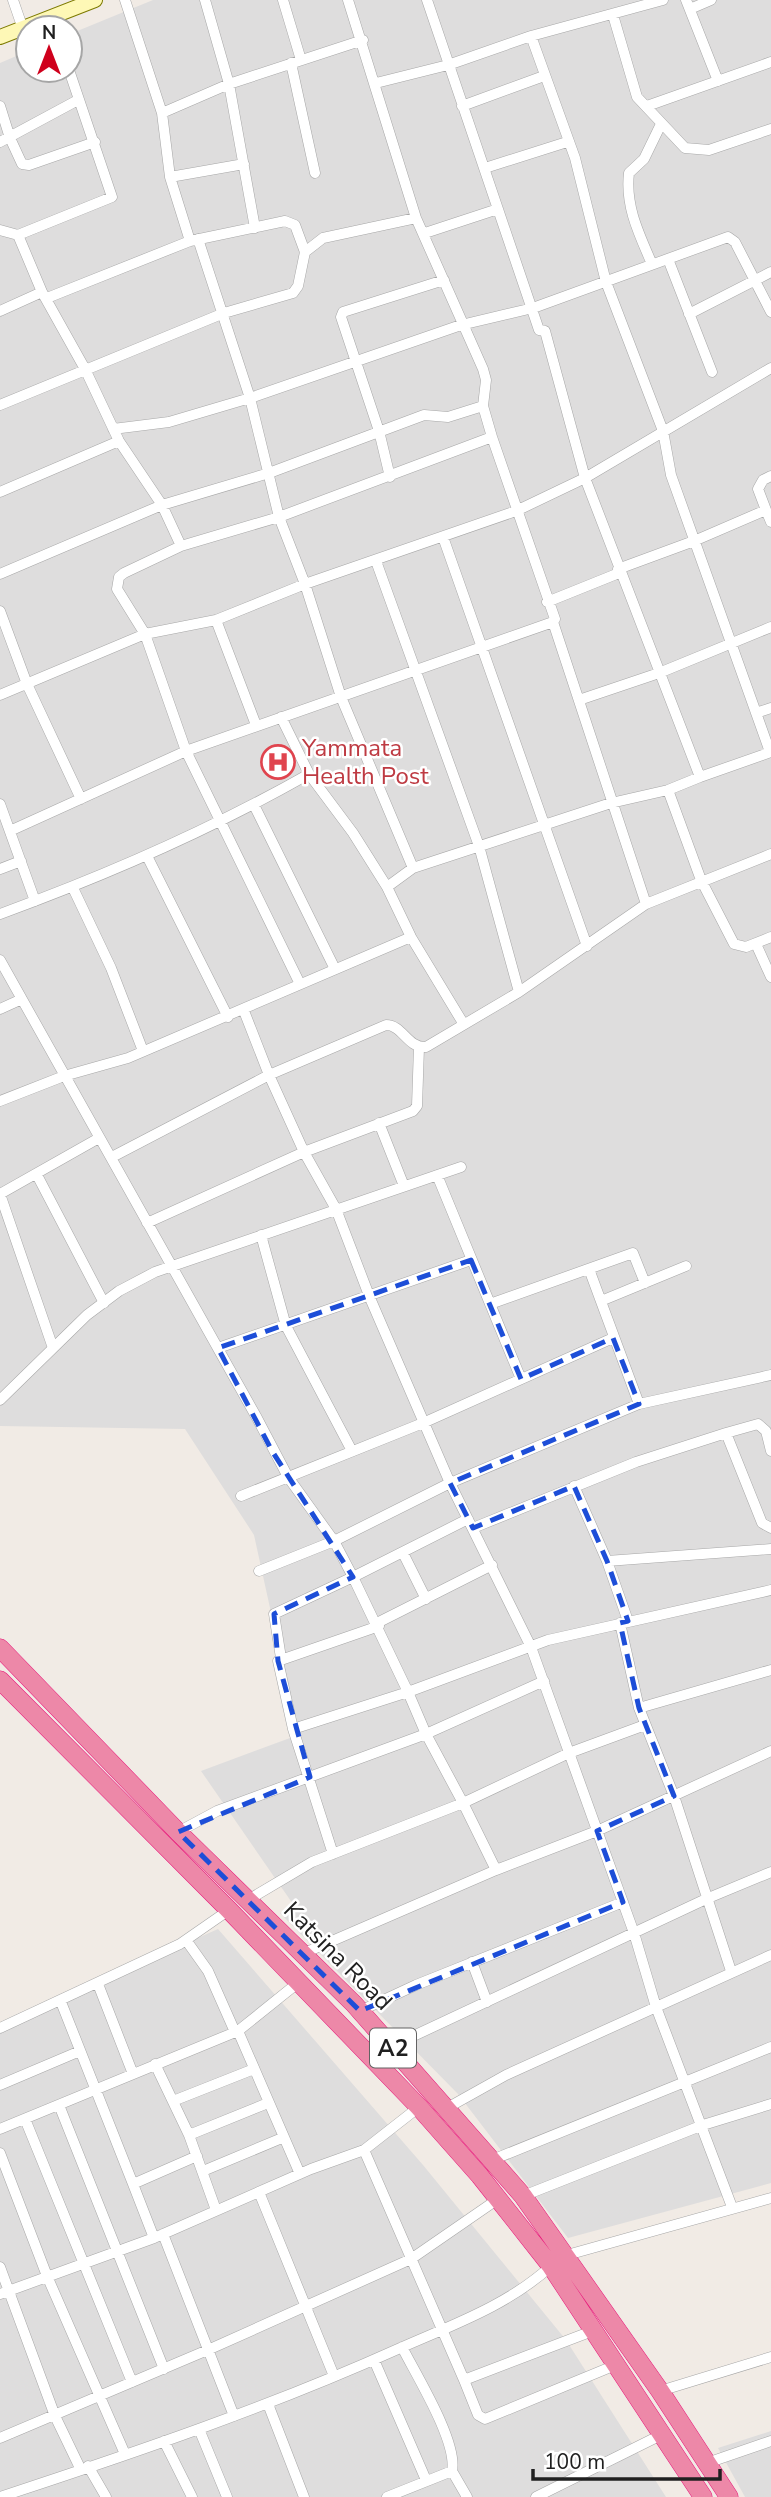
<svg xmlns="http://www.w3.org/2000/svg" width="771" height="2497" font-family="'Nunito Sans',sans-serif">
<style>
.residential{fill:#dedddd}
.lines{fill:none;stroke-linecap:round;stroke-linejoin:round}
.street-casing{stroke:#a7a7a7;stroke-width:11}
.secondary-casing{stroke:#7d7a00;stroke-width:16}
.highway-casing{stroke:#e81a7c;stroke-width:19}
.street{stroke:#fff;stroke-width:10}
.secondary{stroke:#fef8b6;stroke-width:14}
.highway{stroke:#ed88a8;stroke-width:18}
.marked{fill:none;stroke:#1d4ed8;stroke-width:5;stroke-dasharray:14 9;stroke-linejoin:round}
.labels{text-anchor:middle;stroke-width:5;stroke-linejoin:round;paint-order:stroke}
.shield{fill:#fff;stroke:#636363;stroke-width:2}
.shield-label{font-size:23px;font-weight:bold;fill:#202020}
.health-label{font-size:24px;fill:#be3a42;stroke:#fff;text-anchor:start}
.street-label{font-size:24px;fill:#202020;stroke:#fff}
</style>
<rect width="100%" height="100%" fill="#f1ebe5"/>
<path class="residential" d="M153 0H771V2183L568 2238 458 2094 280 1913 295 1907 201 1771 290 1738 281 1658 254 1535 185 1429 0 1426V63L28 51V70H70V34Z
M218 1929 423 2165 566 2340 666 2497H0V2026Z
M771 2431V2497H745L718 2448Z"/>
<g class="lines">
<g class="street-casing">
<path id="street" d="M13 0 23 29
M125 0 162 113 170 177 190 241
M283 0 301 60
M348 0 416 218 483 369 486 380 483 406 492 437 555 619 553 622 646 904 771 854
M427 0 539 330 545 331 585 478 700 777 771 752
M686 0 718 81
M690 9 711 0
M613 15 637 97 685 148 709 150 771 129
M531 36 575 158 606 282 663 431 671 475 770 752
M291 63 315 173
M69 70 112 197 18 235 42 292 85 369 119 441 162 505 181 546
M376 83 448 65 531 36 663 0
M0 106 10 138 22 164 29 165 95 142
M462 106 544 76
M647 106 771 62
M162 113 229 84 205 0
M0 142 78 100
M485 168 567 142
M170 177 244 164
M255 228 229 84 363 40
M0 230 18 235
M425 233 498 209
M198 239 250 398 279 517 305 584 341 697 413 868
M668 259 712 372
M652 264C639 234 625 206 629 173L644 159 661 124
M47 298 190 241 285 221 295 225 305 252
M0 311 42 292
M689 314 771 272
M0 405 224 313 293 293 298 286 305 252 323 238 416 218
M113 429 169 422 250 398 461 325 533 308 728 237 735 242 771 312
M390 477 379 431 341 317 343 312 444 280
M0 492 119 441
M766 510 771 522
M443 537 587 946
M376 561 479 846 519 992
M618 569 694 541 766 510 758 489 763 480 771 476
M0 574 162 505 269 473 424 415 448 417 483 406
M547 602 619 573
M0 611 27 684 81 799
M216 620 256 725
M0 695 145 634 216 620 305 584 516 511 585 478 771 368
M579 700 659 673 771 627
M756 713 771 708
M281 717 309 774 353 833 387 887 411 937 463 1023
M700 777 668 790 701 880 734 944 746 947 771 937
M0 804 35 901
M254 805 334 967
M12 830 186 751 553 622
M147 856 228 1017
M0 869 21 861
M387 887 413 868 611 803 668 790
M73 888 111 968 143 1051
M0 914C107 875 210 830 309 774
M756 944 771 977
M0 960 257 1418 288 1477 334 1541 450 1483 639 1404 771 1375
M300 984 186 751 145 634 117 589 119 577 124 573 181 546 279 517 492 437
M0 1009 22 999
M244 1011 269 1075 304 1152 336 1209 370 1298 450 1483 531 1647 634 1933 656 2007 732 2207
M0 1101 64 1076 128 1058 411 937
M379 1123 404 1186
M112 1157 269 1075 386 1025C403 1025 407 1048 426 1047L519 992 646 904
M37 1175 104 1303
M437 1175 521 1379
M0 1194 53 1348
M0 1194 99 1138
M147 1223 304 1152 413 1111 417 1106 419 1047
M261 1235 286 1326 352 1451
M589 1269 639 1404
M601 1301 686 1266
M490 1304 633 1253 645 1283
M218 1348 471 1260
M0 1400 87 1315 119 1291 155 1272 461 1167
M771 1451 766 1431 758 1424 726 1433 762 1523 771 1528
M574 1486 607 1561 628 1621
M241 1496 423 1423 613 1338
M473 1528 636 1462 726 1433
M403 1553 426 1599
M607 1561 771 1549
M259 1571 334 1541 353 1577 468 1519
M377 1623 492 1565
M620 1623 639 1708 674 1796 731 1971
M278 1661 379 1626
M639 1708 771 1670
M293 1729 278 1661 281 1658 274 1614 353 1577 408 1692 293 1729 333 1854
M178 1832 217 1811 426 1734 544 1681
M496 1870 597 1831 771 1751
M248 1900 312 1862 463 1803 426 1734 408 1692 548 1640 771 1590
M186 1940 208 1971 235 2032
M302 1954 496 1870 463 1803 569 1753 645 1725
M472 1962 487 2002
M98 1984 133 2074
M61 2002 133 2184
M360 2011 416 1985 623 1902
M0 2028 180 1944 229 1910
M238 2031 300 2174
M392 2046 706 1899 771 1872
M155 2064 189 2135 216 2210
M0 2085 80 2051
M173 2101 254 2069
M59 2105 164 2369
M447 2108 506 2075 771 1955
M25 2119 132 2382
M0 2129 238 2031 299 1982
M189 2135 268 2103
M364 2150 464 2380
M0 2153 47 2276 125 2454
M492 2160 771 2047
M203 2171 282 2138
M259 2192 334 2376
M523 2196 703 2125 771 2104
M163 2234 234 2416
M154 2238 133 2184 197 2156
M567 2255 771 2198
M0 2267 55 2416 80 2468
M0 2294 154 2238 311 2169 364 2150 419 2107
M595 2330 464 2380 478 2415 485 2419 618 2364
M402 2347C416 2375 458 2442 452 2471
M374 2360 426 2480
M660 2391 771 2357
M268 2404 304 2497
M199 2429 227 2497
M0 2438 210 2349 411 2259 498 2199
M164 2441 192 2497
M707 2463 771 2441
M88 2466 106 2497
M0 2497C134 2453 269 2407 398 2349 452 2325 507 2306 551 2266
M387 2497 452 2471 467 2497
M536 2497 663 2434"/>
</g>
<g class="secondary-casing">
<path id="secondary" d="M0 37 95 0"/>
</g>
<g class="highway-casing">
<path id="highway" d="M0 1648 178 1832 354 2004 523 2196 660 2391 729 2497
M0 1680 229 1910 419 2107 480 2176 551 2266 703 2497"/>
</g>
<use href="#street" class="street"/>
<use href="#secondary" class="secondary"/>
<use href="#highway" class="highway"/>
</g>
<path class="marked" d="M471 1260 521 1379 613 1338 639 1404 450 1483 473 1528 574 1486 607 1561 628 1621 620 1623 639 1708 674 1796 597 1831 623 1902 360 2011 178 1832 310 1777 278 1661 274 1614 353 1577 272 1451 218 1348Z"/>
<defs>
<g id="hospital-ring" transform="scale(1.75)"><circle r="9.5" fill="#fff" stroke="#e0444e" stroke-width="1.5"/><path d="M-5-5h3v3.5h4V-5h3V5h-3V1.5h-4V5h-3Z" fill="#e0444e"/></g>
</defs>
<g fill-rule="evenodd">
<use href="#hospital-ring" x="278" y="762"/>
</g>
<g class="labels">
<rect class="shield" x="370" y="2028.5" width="46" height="39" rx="5"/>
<g class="shield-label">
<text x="393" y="2056">A2</text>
</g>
<g class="health-label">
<text x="302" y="756">Yammata<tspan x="302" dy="28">Health Post</tspan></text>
</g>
<g class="street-label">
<text transform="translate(338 1956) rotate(45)" y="8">Katsina Road</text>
</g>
</g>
<g transform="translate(49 49)"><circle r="33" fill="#ffffff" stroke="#a6a6a6" stroke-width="2"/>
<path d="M0-5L12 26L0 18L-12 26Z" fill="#cf001c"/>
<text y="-10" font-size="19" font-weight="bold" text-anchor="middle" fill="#202020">N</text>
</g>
<path d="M533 2469v10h187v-10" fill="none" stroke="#202020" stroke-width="3.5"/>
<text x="544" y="2469" font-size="21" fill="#202020" stroke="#ffffff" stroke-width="5" paint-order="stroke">100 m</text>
</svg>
